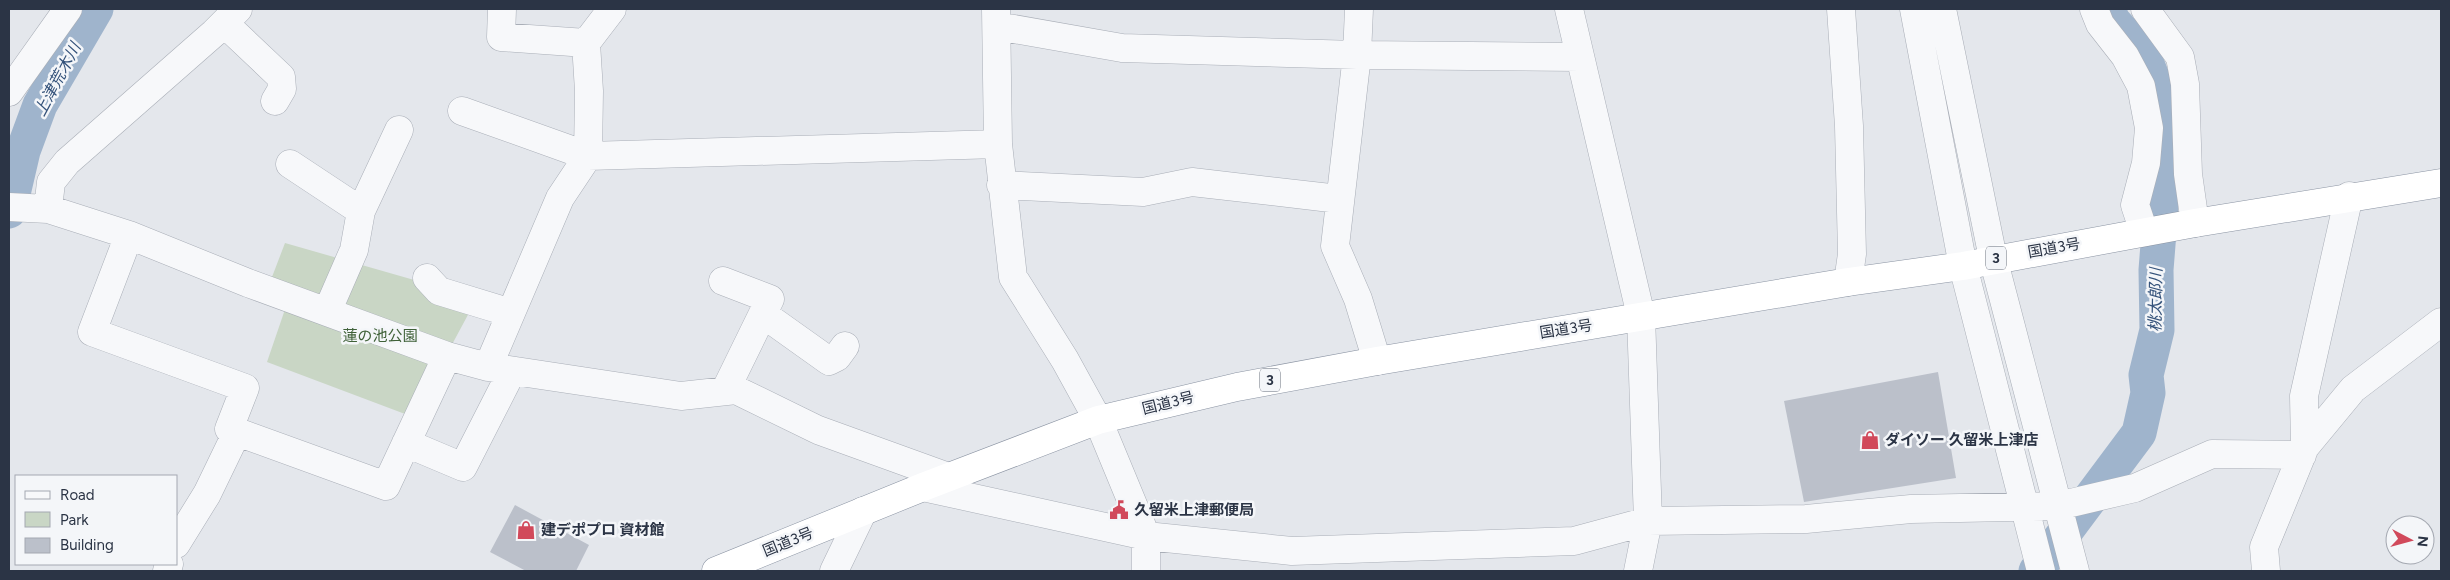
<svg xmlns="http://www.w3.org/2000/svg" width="2450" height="580" font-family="Figtree,'Noto Sans JP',sans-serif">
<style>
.green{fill:#c9d6c5}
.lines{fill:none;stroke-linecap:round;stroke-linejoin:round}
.river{stroke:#9fb4cc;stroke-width:35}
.building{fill:#bbc0ca}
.minor-casing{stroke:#a9aeb7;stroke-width:29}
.highway-casing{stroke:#8b94a3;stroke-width:29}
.minor{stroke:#f7f8fa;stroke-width:28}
.highway{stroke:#fff;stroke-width:28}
.labels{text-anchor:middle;stroke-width:5;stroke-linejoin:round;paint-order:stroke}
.shield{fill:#f4f6f9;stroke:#676e7b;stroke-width:1}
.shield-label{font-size:14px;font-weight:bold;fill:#2b3445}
.street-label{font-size:15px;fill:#2b3445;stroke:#f4f6f9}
.park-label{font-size:15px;fill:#3f6138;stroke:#f4f6f9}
.poi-label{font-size:15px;font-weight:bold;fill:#2b3445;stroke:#f4f6f9;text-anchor:start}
.water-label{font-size:16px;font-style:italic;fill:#34527a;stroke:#f4f6f9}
</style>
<rect width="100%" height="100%" fill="#e4e7ec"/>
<path class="green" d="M285 243 477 298 413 417 267 362 293 286 272 277Z"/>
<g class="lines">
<path class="river" d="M9 211 23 151 40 105 96 9
M2036 571 2139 433 2148 393 2146 375 2157 330 2156 270 2163 181V131L2158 92 2143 54 2113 21 2108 9"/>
</g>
<path class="building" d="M1938 372 1956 478 1804 502 1784 401Z
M515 505 589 545 576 571H526L490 552Z"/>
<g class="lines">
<g class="minor-casing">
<path id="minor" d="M502 9 501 37 586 43
M996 9 998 144 1013 277 1065 360 1098 420 1146 536V571
M1359 9 1357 55 1335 246 1358 299 1377 361
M1569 9 1641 316 1648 521 1638 571
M1841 9 1849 126 1852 254 1848 282
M1914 9 1963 266 2041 571
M1942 9 1993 258 2075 571
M2094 9 2100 24 2125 56 2141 86 2149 128 2146 163 2135 205 2144 232
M2145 9 2180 57 2185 84 2188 174 2195 223
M224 23 281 77 282 89 275 101
M997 26 1122 48 1357 55 1580 57
M9 92 68 9
M462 111 588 156 998 144
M290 164 361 211 354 250 327 312
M1001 185 1143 192 1192 182 1339 199
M9 207 48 209 129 235 248 283 447 356 488 367 681 396 736 390 818 430 948 477
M48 209 51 182 67 162 214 33 238 9
M361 211 399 130
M129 235 92 332 245 388 229 429 386 486 447 356
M427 278 439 291 511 313
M723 281 770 299 725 391
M763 314 829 361 837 357 845 346
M488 367 560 198 588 156 589 91 586 43 612 9
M406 443 463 467 512 371
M2305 447 2353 389 2441 322
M923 487 1146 536 1292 551 1574 541 1648 521 1806 519 1911 509 2058 506 2135 488 2212 454 2302 455
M176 544 207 494 237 432
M167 571 169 564
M834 571 863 511
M2266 571 2264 547 2305 447 2304 396 2349 196"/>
</g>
<g class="highway-casing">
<path id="highway" d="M716 571 923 487 1098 420 1237 387 1377 361 1848 282 1963 266 2195 223 2441 183"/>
</g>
<use href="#minor" class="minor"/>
<use href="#highway" class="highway"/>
</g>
<defs>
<g id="shop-bare" transform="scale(1.5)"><path d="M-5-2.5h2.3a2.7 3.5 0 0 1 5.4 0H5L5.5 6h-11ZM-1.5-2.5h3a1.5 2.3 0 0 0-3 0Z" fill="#d1495b" stroke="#f4f6f9" stroke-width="2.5" paint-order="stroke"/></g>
<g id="civic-bare" transform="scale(1.5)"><path d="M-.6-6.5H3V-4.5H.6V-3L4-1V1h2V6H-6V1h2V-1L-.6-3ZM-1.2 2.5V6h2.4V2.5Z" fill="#d1495b" stroke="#f4f6f9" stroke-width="2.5" paint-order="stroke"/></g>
</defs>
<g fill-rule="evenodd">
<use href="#shop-bare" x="1870" y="440"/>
<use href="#civic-bare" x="1119" y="510"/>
<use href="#shop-bare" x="526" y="530"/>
</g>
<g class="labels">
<g class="shield">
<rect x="1986" y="246.5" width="20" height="23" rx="4"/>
<rect x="1260" y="368.5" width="20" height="23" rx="4"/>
</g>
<g class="shield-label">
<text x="1996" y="263">3</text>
<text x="1270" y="385">3</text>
</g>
<g class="street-label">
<text transform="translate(2054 248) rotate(-10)" y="5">国道3号</text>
<text transform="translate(1566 329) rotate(-9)" y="5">国道3号</text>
<text transform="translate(1168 403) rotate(-14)" y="5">国道3号</text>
<text transform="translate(788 542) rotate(-22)" y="5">国道3号</text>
</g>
<g class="park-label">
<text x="380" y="341">蓮の池公園</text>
</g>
<g class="poi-label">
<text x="1885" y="445">ダイソー 久留米上津店</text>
<text x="1134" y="515">久留米上津郵便局</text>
<text x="541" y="535">建デポプロ 資材館</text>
</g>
<g class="water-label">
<text transform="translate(57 79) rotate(-62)" y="6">上津荒木川</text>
<text transform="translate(2155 300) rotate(-89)" y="6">桃太郎川</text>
</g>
</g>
<rect width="2450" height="580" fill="none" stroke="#2b3445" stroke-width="20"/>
<rect x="15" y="475" width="162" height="90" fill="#f4f6f9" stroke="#a4a8b1"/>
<rect x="25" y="491" width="25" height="8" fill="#f7f8fa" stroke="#a4a8b1"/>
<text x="60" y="500" font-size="15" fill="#2b3445">Road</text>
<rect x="25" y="512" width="25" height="15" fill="#c9d6c5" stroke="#a4a8b1"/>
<text x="60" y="525" font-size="15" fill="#2b3445">Park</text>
<rect x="25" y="538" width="25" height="15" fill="#bbc0ca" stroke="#a4a8b1"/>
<text x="60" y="550" font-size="15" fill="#2b3445">Building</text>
<g transform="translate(2410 540) rotate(96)"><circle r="24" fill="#f4f6f9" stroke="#a4a8b1"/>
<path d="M0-4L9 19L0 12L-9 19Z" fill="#d1495b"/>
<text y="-8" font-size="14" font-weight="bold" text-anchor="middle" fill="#2b3445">N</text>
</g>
</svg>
